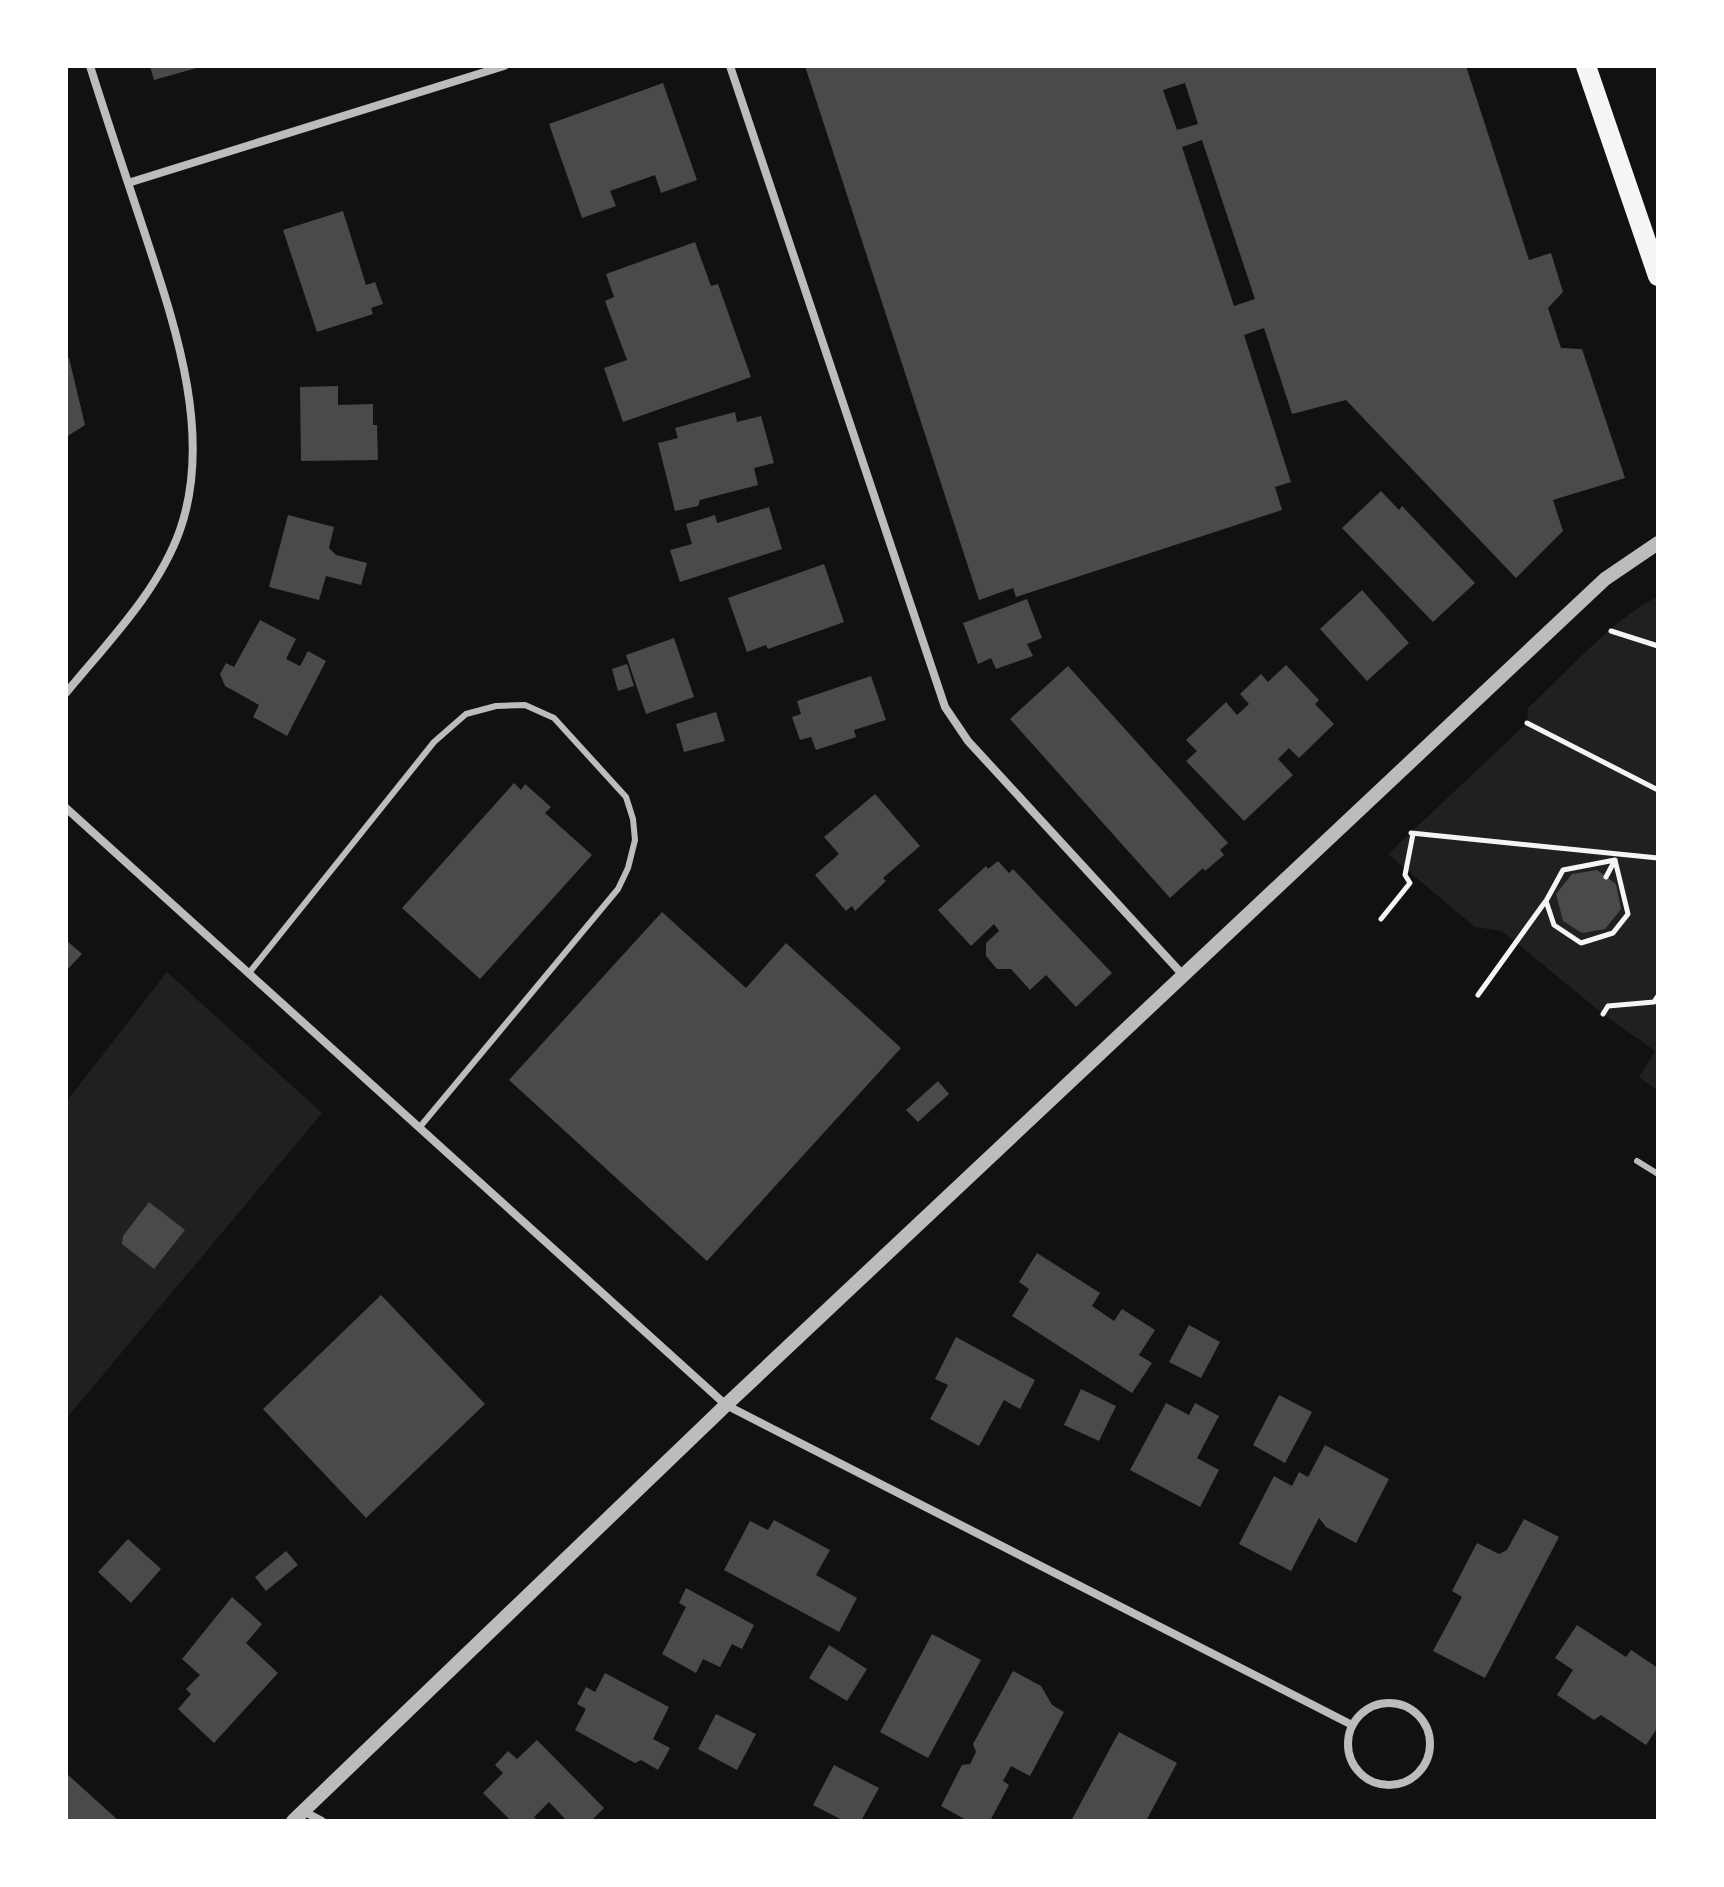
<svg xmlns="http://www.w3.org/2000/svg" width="1724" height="1887" font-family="Spectral,serif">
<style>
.green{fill:#202020}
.building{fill:#4a4a4a;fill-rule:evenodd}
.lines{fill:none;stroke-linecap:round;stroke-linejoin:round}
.path{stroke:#f5f5f5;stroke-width:5}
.service{stroke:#bcbcbc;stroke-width:6}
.minor{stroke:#bcbcbc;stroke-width:8}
.tertiary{stroke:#bcbcbc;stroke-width:14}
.primary{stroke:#f5f5f5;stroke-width:20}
</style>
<rect width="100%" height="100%" fill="#111"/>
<path class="green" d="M1658 597V1091L1639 1077 1655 1051 1603 1014 1502 931 1475 927 1388 854 1527 723 1528 708C1561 678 1619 613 1658 597Z
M167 972 322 1113 66 1419V1102Z"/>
<path class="building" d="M150 66H200V67L154 80Z
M805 66H1466L1529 260 1551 253 1563 292 1548 308 1561 348 1582 349 1625 478 1553 500 1563 531 1516 578 1346 400 1292 414 1264 328 1244 335 1291 482 1275 487 1282 510 1016 597 1013 588 979 600ZM1185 83 1198 124 1177 130 1163 90ZM1202 140 1255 299 1234 306 1182 147Z
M663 83 697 180 661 193 655 175 610 191 616 206 582 218 549 124Z
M343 211 366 285 375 282 383 304 371 308 373 314 317 332 283 230Z
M695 242 711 286 718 284 751 377 623 422 604 368 627 360 605 301 614 297 606 274Z
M69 358 85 425 66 437V359Z
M338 386V405L373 404V425H377L378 460 301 461 300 387Z
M735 412 737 422 761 416 774 463 754 468 758 485 700 500 698 506 675 511 658 443 678 438 675 428Z
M1381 491 1399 510 1402 506 1475 583 1433 622 1342 528Z
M769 507 782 549 680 582 670 550 692 544 686 524 715 515 717 523Z
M288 515 334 527 329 548 336 555 367 563 361 585 326 576 319 600 269 587Z
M824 564 844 622 768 649 766 645 747 652 728 598Z
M1362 590 1409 643 1367 681 1320 629Z
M1027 599 1042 638 1027 644 1033 656 996 669 991 658 978 664 963 623Z
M260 620 296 639 286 659 300 666 308 651 326 661 287 736 253 717 259 705 225 686 220 674 226 663 234 667Z
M674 638 694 697 646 714 626 655Z
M627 664 634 686 618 691 612 669Z
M1286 665 1319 700 1315 704 1334 724 1299 758 1289 748 1278 759 1293 775 1244 821 1186 761 1197 751 1186 740 1226 702 1237 715 1249 704 1240 694 1261 674 1268 682Z
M1068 666 1228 843 1220 850 1224 855 1205 871 1203 868 1170 898 1010 719Z
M871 676 886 720 854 730 856 737 816 750 811 737 800 740 792 717 801 714 797 701Z
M716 712 725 741 684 752 676 724Z
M514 783 521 790 525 784 551 807 545 813 592 855 480 979 402 908Z
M875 794 920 846 883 878 886 881 855 911 852 906 846 911 815 875 839 854 824 837Z
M998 861 1009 873 1013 869 1112 973 1076 1007 1046 975 1030 990 1011 969H997L986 956V943L999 931 994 924 971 946 938 910 986 866 988 869Z
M1597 870 1616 884 1621 909 1605 929 1582 933 1563 921 1556 894 1572 874Z
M662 912 746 988 786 943 901 1048 707 1261 509 1080Z
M66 940 82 954 66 971Z
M938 1081 949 1094 918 1122 906 1110Z
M149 1202 185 1230 154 1269 122 1244 123 1236Z
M1037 1253 1100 1293 1092 1306 1114 1321 1122 1309 1155 1330 1139 1355 1152 1363 1132 1393 1012 1316 1029 1289 1019 1282Z
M381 1295 485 1404 366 1518 263 1409Z
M1189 1325 1220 1342 1201 1378 1169 1362Z
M956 1337 1035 1380 1020 1409 1004 1400 979 1446 930 1419 948 1385 935 1379Z
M1081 1389 1116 1406 1099 1441 1064 1425Z
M1279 1395 1312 1412 1285 1463 1253 1445Z
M1166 1403 1189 1415 1195 1403 1219 1416 1197 1458 1219 1470 1200 1507 1130 1470Z
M1325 1445 1389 1479 1356 1543 1326 1527 1319 1518 1291 1571 1239 1544 1274 1476 1292 1486 1299 1472 1308 1477Z
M1524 1519 1559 1537 1485 1678 1433 1651 1462 1597 1452 1591 1477 1543 1499 1554 1507 1550Z
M774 1520 830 1550 816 1575 857 1598 839 1632 724 1570 750 1521 768 1530Z
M128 1539 161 1569 131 1603 98 1572Z
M286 1551 298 1565 266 1591 255 1577Z
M686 1588 754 1625 742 1649 732 1644 720 1667 703 1659 696 1673 662 1654 686 1607 679 1603Z
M232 1597 262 1624 246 1643 278 1673 214 1743 178 1709 191 1694 186 1689 200 1675 182 1659Z
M1577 1625 1626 1657 1631 1650 1658 1668V1727L1646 1745 1601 1715 1594 1720 1557 1695 1573 1670 1555 1658Z
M932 1634 981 1660 928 1758 880 1732Z
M829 1645 867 1669 847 1701 809 1678Z
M1013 1671 1041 1686 1052 1705 1064 1712 1030 1776 1011 1766 1003 1781 1009 1785 990 1821H968L941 1806 962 1765 970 1764 976 1752 973 1744Z
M605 1673 669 1707 653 1739 670 1748 658 1770 641 1760 635 1763 575 1730 586 1709 577 1704 586 1687 595 1692Z
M716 1714 756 1734 737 1770 698 1749Z
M1119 1732 1177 1763 1146 1821H1071Z
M537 1740 604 1808 591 1821H567L549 1802 534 1817 538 1821H511L483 1793 503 1773 495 1765 508 1751 517 1759Z
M834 1765 879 1788 861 1821H844L813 1805Z
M66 1773 119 1821H66Z"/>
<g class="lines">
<path class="path" d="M1611 631 1658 646
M1527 723 1658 790
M1411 833 1658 858
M1615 860 1628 914 1613 933 1581 943 1554 925 1546 901 1563 870Z
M1606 877 1615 860
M1381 919 1410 883 1405 875 1413 834
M1478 995 1545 902
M1603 1014 1608 1006 1654 1002 1658 996"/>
<path class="service" d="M249 973 434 742 466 714 496 706 525 705 554 718 626 797 633 819 635 840 628 868 618 889 419 1128
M1637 1161 1658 1174"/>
<path class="minor" d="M730 66 945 707 968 741 1183 975
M128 183 504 66
M66 693C107 643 158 592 180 530 214 433 173 320 143 228 125 174 107 120 90 66
M66 808 726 1405 1352 1725
M1348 1744a41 41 0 1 1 82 0a41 41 0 1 1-82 0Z
M303 1811 322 1821"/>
<path class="tertiary" d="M293 1821 726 1405 1605 579 1658 543"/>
<path class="primary" d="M1586 66 1658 276"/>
</g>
<rect width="1724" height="1887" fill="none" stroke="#ffffff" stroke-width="136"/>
</svg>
